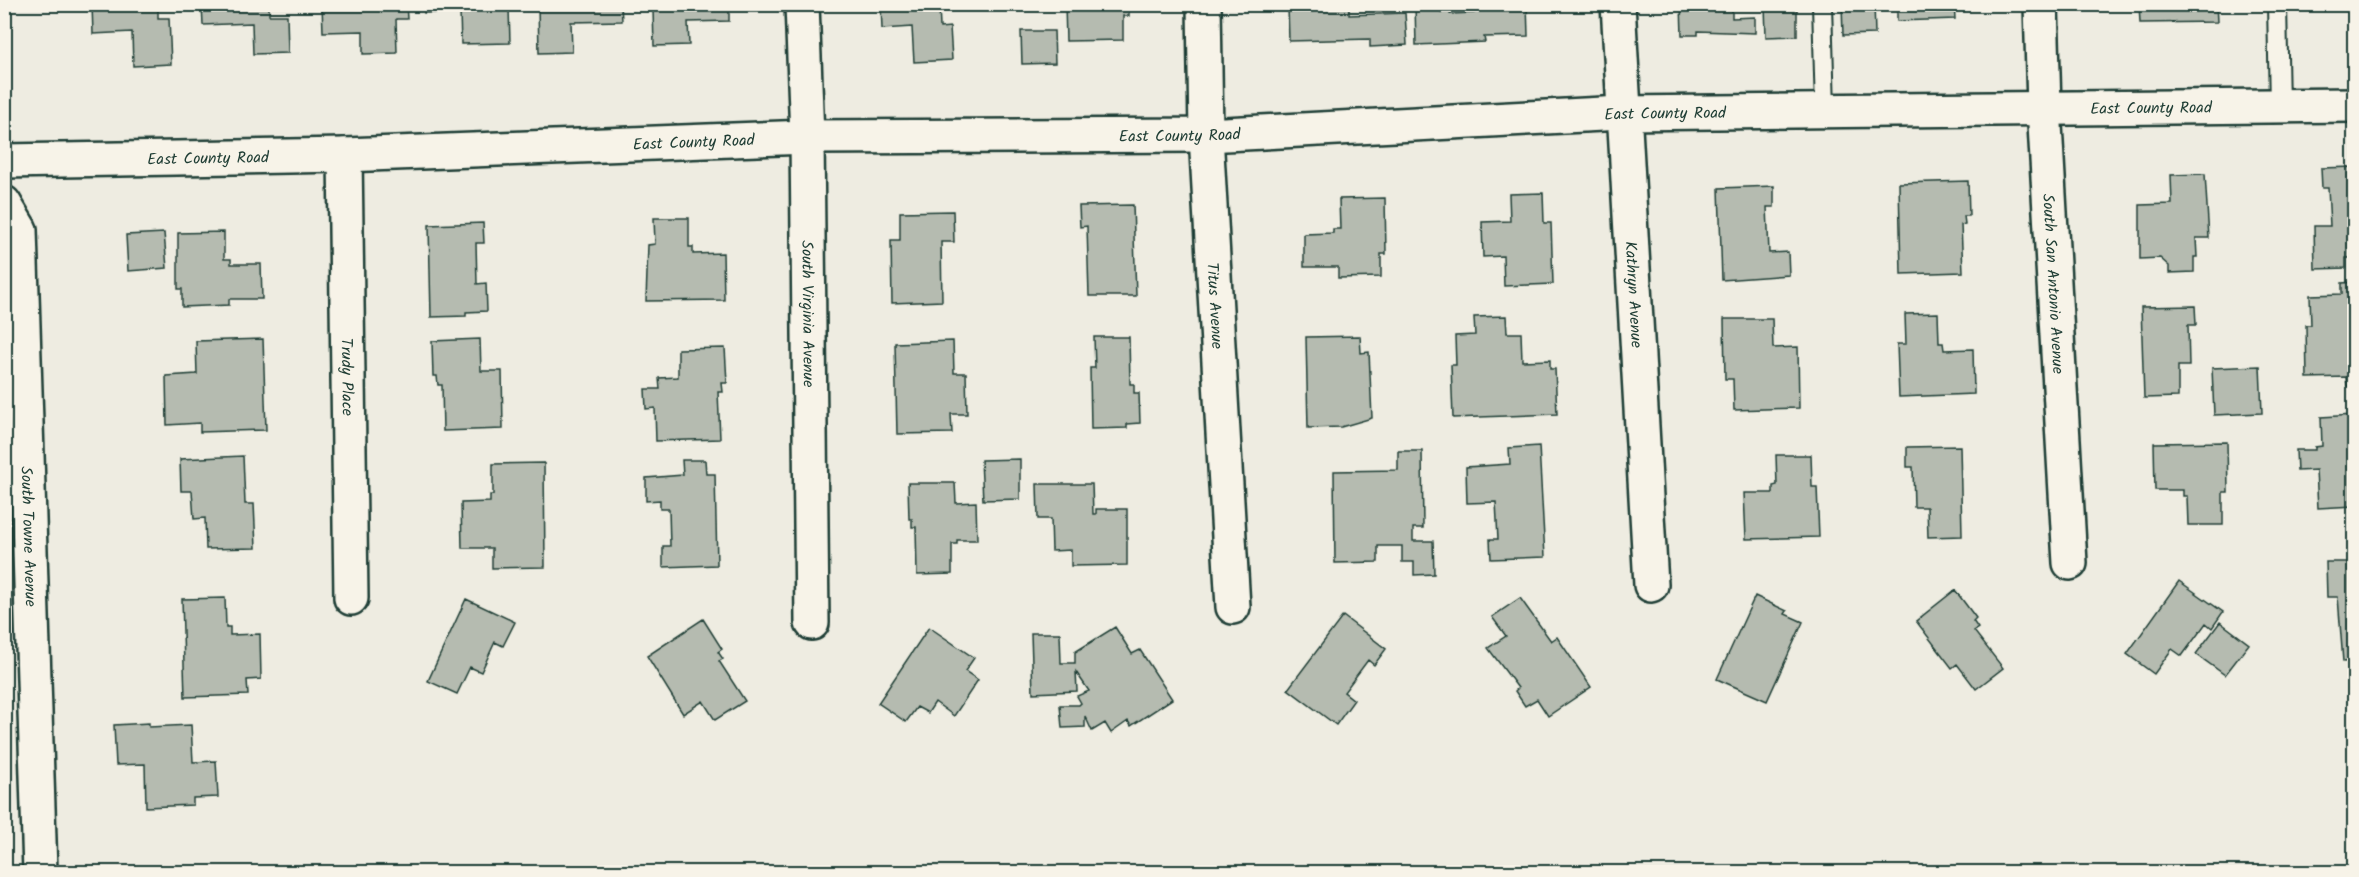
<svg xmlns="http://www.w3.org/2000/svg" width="2359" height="877" font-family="Kalam,sans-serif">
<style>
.building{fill:#b5bbb0;stroke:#1f3d34;stroke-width:1.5}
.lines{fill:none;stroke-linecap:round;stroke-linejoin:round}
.service-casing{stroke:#1f3d34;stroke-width:22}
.minor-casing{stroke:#1f3d34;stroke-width:38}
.service{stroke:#f7f3e8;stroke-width:18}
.minor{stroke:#f7f3e8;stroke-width:33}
.labels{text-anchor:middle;stroke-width:6;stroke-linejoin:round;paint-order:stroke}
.street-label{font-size:16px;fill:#1f3d34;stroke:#f7f3e8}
</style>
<rect width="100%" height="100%" fill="#eeece1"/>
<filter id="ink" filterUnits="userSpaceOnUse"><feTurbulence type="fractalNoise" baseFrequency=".0167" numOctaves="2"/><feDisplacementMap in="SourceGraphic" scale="12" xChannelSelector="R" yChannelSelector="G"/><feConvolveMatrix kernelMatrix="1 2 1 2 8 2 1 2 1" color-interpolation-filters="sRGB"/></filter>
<g filter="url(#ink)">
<path class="building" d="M92 4H158V18H169L171 64 133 66 132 32 93 34Z
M202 4H269V15H287L288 53 253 54 252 23 203 25Z
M322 4H406L407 19H396L397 53 363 54V31L323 32Z
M424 4H514V8H509L510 43 461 44 460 12 424 13Z
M538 4H621L622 21 571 22 572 52 539 53Z
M667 4H729V21L688 22 689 45 654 46 653 9H667Z
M881 4H939L940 28 950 27 952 60 914 62 912 27 882 29Z
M1065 4H1129V16H1123V40L1066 41Z
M1290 4H1349V15L1405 13 1407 45 1370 47V39L1289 41 1288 6Z
M1415 4H1441V12H1450V14L1474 13V4H1527L1528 36 1484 37 1485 42 1416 45Z
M1681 4H1755V7L1732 8V18L1755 17V33L1698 31V35H1682Z
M1765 4H1797V36L1766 37Z
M1842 4H1874L1875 34 1843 35Z
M1897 4H1954L1955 19 1897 21Z
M2139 4H2216L2217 22 2140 23Z
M1021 31H1054L1055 63 1022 64Z
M2354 167V258H2346V268L2315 269 2314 226H2330L2328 188H2322L2321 168Z
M2205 174 2209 238H2196L2197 257H2194V272L2169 273V266L2160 258 2140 259V205L2172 204 2171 175Z
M1968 181 1969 216H1964L1965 224 1961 225 1963 272 1901 274 1899 183Z
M1774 186V207H1767L1769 253 1788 252 1789 275 1722 280 1719 188Z
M1543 193 1544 223H1551L1553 284 1504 286 1503 256 1483 257 1482 222 1510 221 1509 194Z
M1385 198 1386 254H1381V277L1338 278V267H1304V234L1333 233V229H1340L1339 199Z
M1133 205 1136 296H1089L1087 226 1080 227 1079 206Z
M953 211 954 242H941L942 301 892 303 891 240H900V212Z
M654 218H689V247H693V254L723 253 724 300 646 301 648 245 655 244Z
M483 223 484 243H476L477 284 486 283 487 311 466 312V316L431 317 429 225Z
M224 232V259H231V264H261L262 299H229V305L182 307V289H178V233Z
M164 233 167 268 128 271 126 235Z
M2354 282V318H2346L2347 324H2351V330H2354V386H2347L2346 377 2307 378 2306 325H2311L2310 295 2342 294V283Z
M2195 306 2196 325H2188L2189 366H2178V397L2144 398 2141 307Z
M1938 313 1939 343H1943L1944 350 1973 349 1974 394 1899 397 1897 344H1906L1905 314Z
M1506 316 1507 333H1521L1522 361 1550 360V369H1555L1557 414 1453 418 1451 365H1456L1455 336 1475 335 1474 317Z
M1724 319H1772L1773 348 1798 347 1799 408 1734 410 1733 379H1725Z
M1360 336 1361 353 1369 352 1372 418 1341 427 1308 428 1306 337Z
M1094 337H1129L1130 384H1134V393H1139L1140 423 1127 424V428L1091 429 1090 368H1095Z
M263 339 266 430 200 432V423L167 425 166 376 197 374 196 341Z
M480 339 481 371H502L503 429 443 431 442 385H438L437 376H433L432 341Z
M953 341 954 373H966L967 414H951L952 433 897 434 895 343Z
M725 348 727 383H722L723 392H718L720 439 656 441 655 408 646 409 645 389H660L659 378 678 377V349Z
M2260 366 2262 413 2214 415 2212 368Z
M2354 415V506L2318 508 2316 470 2297 471 2296 450H2315V447L2322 446 2321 417Z
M2227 442 2228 492H2223V525H2188L2187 496H2183V490H2155L2154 443Z
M1539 446 1545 557 1491 559 1490 539H1498L1496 502 1467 503 1466 467 1510 464 1509 448Z
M1960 446 1962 536 1928 537 1927 507H1914L1913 467H1907V447Z
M1398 451H1422L1423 528H1413V541H1433L1434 574 1414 575V562H1402V546H1378V562L1335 563 1334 471 1398 470Z
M1776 455H1811L1812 487H1817L1819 537 1746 539 1744 493H1773V486L1777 485Z
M243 456 245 504H254L256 548 206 549 205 518 194 519 192 491H181L180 459Z
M1020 459V499L983 500 981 460Z
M682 460H705L706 474H715L717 565 663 567V546H670L669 509H660V500L646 501V478L683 475Z
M544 463 545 567 492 568V548H462L461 503 490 502V495H493V464Z
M908 483H955L956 503 976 502 977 540H957V544H952V574L917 575 916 527H912V519H909Z
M1037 484H1092L1093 514H1096V509H1127V565L1071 566V550L1052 551 1051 519H1038Z
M2326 562H2354V661L2343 662 2338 597H2327Z
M2179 581 2223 612 2212 628 2206 623 2182 656 2172 649 2154 674 2127 654Z
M1955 590 1976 618 1973 621 1978 628 1974 631 2003 668 1976 689 1957 664 1952 668 1916 621Z
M1755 596 1787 611 1785 614 1803 622 1767 701 1717 679Z
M225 598 226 627H230V635L260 634 261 679 247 680 248 695 185 697 182 599Z
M1520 598 1551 641 1557 637 1591 687 1548 716 1537 699 1525 706 1515 691 1518 688 1488 648 1506 636 1492 617Z
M466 599 515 622 503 646 495 642 481 672 470 667 457 694 428 681Z
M1343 616 1386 649 1374 665 1368 660 1344 692 1354 700 1336 725 1288 689Z
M703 619 722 649 718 652 723 659 719 661 745 701 715 720 703 701 683 714 647 656Z
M2220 622 2249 644 2225 675 2196 654Z
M929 627 974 658 965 671 978 680 954 716 935 702 928 713 917 707 906 722 878 703Z
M1115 627 1132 654 1140 650 1172 699 1131 726 1128 721 1111 733 1105 723 1092 731 1085 716V727L1062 728 1060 705H1079L1081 703 1077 696 1089 691 1076 672 1077 691 1033 693 1031 633H1060L1061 663H1075V652Z
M149 723V727L191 725 193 762 216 761 218 797 193 798V805L146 807 145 764 116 765 114 725Z"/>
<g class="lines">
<g class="service-casing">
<path id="service" d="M1822 4 1825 110
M2277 4 2279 106"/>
</g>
<g class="minor-casing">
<g id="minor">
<path id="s1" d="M802 4 807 137 812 623"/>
<path id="s2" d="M1204 4 1206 135 1233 607"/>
<path id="s3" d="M1618 4 1651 585"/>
<path id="s4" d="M2041 4 2044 107 2070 563"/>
<path id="s5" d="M345 155 351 598"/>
<path id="s6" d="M4 161 345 155 807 137 1206 135 1622 113 2354 105"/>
<path id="s7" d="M4 203 20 230 40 872"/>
</g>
</g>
<use href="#service" class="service"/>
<use href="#minor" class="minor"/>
</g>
</g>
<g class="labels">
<g class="street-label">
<text dy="6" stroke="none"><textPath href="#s6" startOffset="2148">East County Road</textPath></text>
<text dy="6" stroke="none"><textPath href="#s6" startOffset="1662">East County Road</textPath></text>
<text dy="6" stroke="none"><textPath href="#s6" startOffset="1176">East County Road</textPath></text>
<text dy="6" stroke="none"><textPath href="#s6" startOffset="690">East County Road</textPath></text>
<text dy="6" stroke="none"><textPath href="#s6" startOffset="204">East County Road</textPath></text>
<text dy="6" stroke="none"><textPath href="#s4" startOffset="280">South San Antonio Avenue</textPath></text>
<text dy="6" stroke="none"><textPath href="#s3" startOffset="291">Kathryn Avenue</textPath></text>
<text dy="6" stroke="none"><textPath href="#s2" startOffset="302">Titus Avenue</textPath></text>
<text dy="6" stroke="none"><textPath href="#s1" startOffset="310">South Virginia Avenue</textPath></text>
<text dy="6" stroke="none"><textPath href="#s5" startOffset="222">Trudy Place</textPath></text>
<text dy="6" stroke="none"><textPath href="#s7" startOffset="338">South Towne Avenue</textPath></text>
</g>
</g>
<rect width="2359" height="877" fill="none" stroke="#f7f3e8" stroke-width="24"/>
<rect x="12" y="12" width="2335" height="853" fill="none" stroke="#1f3d34" stroke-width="2" filter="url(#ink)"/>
</svg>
